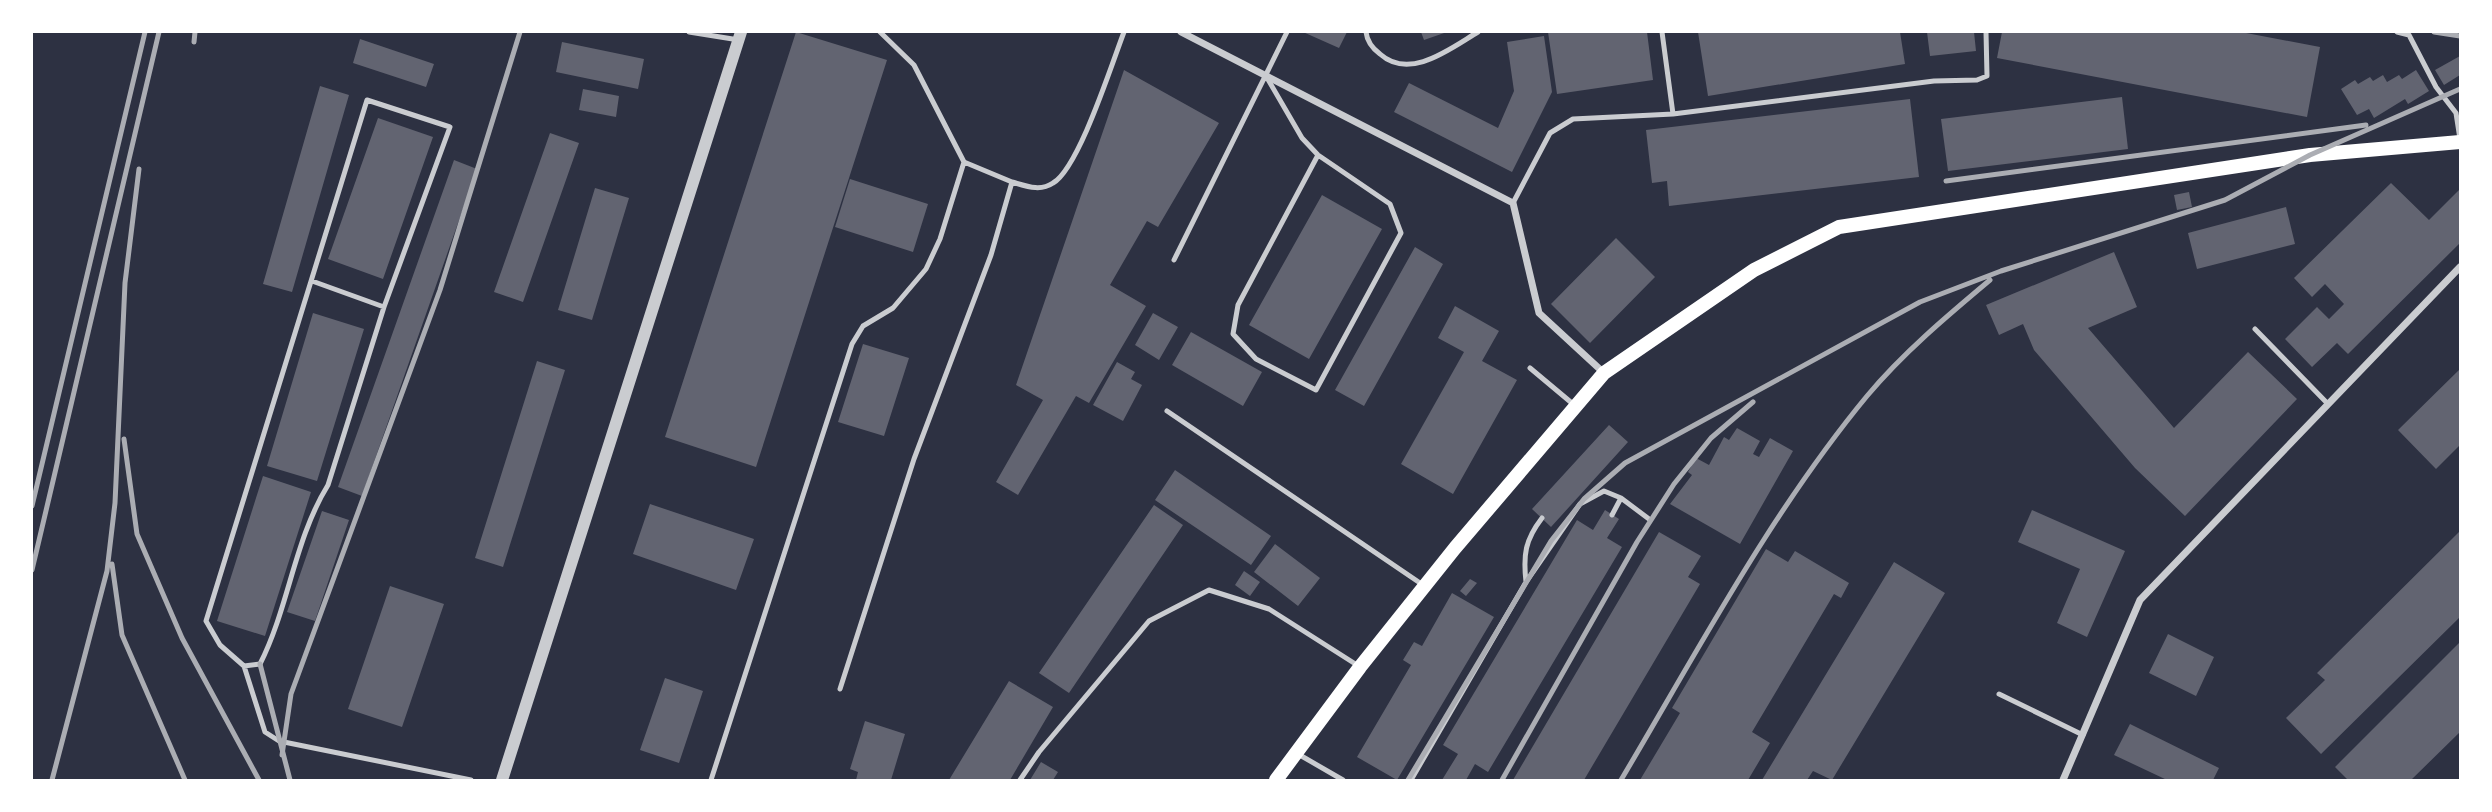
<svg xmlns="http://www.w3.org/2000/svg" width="2492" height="812" font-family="Helvetica,sans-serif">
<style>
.building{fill:#626471}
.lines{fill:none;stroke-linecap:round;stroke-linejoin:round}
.service{stroke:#caccd0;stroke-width:5}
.minor{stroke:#caccd0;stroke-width:7}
.tertiary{stroke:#caccd0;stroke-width:12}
.secondary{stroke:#fff;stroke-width:14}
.rail{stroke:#abadb3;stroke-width:5}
</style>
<rect width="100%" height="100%" fill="#2d3142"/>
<path class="building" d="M796 32 887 60 756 467 665 437Z
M1303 32H1347L1339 48Z
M1421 32H1447L1424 40Z
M1548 32H1647L1653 80 1557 94Z
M1698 32H1900L1905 64 1708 96Z
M1927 32H1974L1976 51 1930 56Z
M2002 32H2241L2320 47 2307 117 1997 58Z
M1544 36 1552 92 1512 172 1394 112 1409 83 1498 128 1514 91 1507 42Z
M360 39 434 64 426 87 353 63Z
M562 42 644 59 638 89 556 72Z
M2460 56V75L2444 85 2435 70Z
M1124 70 1219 123 1158 227 1147 221 1110 285 1146 306 1089 403 1076 396 1018 495 996 482 1043 400 1016 385Z
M2416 70 2429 91 2408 104 2405 99 2374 118 2369 109 2357 115 2341 89 2355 80 2358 84 2370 77 2373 81 2383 75 2387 82 2399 75 2402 79Z
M320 86 349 95 292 292 263 284Z
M583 89 619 96 616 117 579 110Z
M2122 97 2128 149 1948 171 1941 119Z
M1910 99 1919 177 1669 206 1667 181 1652 183 1646 130Z
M378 118 433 137 383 279 328 259Z
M550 133 579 143 523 302 494 292Z
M454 160 477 169 362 496 338 487Z
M850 179 928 204 913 252 835 227Z
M2391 183 2429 220 2460 189V243L2348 354 2337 343 2312 367 2285 339 2317 307 2329 319 2344 304 2325 284 2312 297 2294 278Z
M595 188 629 198 592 320 558 310Z
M2189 192 2192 207 2177 210 2174 195Z
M1322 195 1382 229 1309 359 1249 325Z
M2286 207 2295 244 2197 269 2188 233Z
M1616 238 1655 277 1590 343 1551 304Z
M1415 247 1443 264 1364 406 1335 390Z
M2114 252 2137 307 2088 328 2174 428 2248 352 2297 399 2185 516 2135 468 2034 350 2023 324 1999 335 1986 305Z
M1455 306 1499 331 1482 361 1517 380 1453 494 1401 464 1464 352 1438 338Z
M313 313 364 329 317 481 267 466Z
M1153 313 1178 327 1159 360 1135 345Z
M1191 332 1262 372 1243 406 1172 365Z
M863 344 909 358 884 436 838 422Z
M537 361 565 370 503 567 475 558Z
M1117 362 1135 372 1131 379 1142 385 1123 421 1093 405Z
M2460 369V445L2436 469 2398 430Z
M1609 425 1628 442 1551 527 1532 509Z
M1737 428 1760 441 1753 454 1759 457 1770 438 1793 451 1740 544 1670 504 1692 475 1688 472 1696 458 1709 465 1724 437 1729 440Z
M1175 470 1271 536 1251 565 1155 500Z
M263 476 311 492 265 636 217 621Z
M650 504 754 539 736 590 633 554Z
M1154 505 1183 525 1069 693 1039 673Z
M1605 510 1619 519 1607 538 1622 547 1488 772 1475 764 1466 780H1442L1458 754 1443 745 1577 520 1593 530Z
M2032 510 2125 551 2087 637 2057 623 2080 569 2018 542Z
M322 511 349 520 315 621 287 612Z
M2460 531V617L2321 754 2286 718 2325 680 2317 673Z
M1659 532 1701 556 1688 577 1700 584 1584 780H1513Z
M1275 544 1320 578 1298 606 1254 572Z
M1766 549 1788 562 1795 551 1849 583 1841 598 1834 594 1752 732 1770 743 1748 780H1640L1680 713 1672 708Z
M1894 562 1945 593 1832 780 1813 771 1807 780H1762Z
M1244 571 1260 582 1250 596 1235 585Z
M1470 579 1477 583 1466 596 1460 591Z
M390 586 444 604 402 727 348 709Z
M1452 593 1494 617 1397 780 1357 757 1411 665 1403 660 1414 642 1422 646Z
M2168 634 2214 657 2196 696 2149 673Z
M2460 642V732L2411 780H2348L2335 767Z
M665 678 703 691 679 763 640 750Z
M1009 681 1053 707 1010 780H949Z
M865 721 905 734 891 780H856L858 772 850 769Z
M2130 724 2219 768 2213 780H2167L2114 755Z
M1041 762 1058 772 1053 780H1030Z"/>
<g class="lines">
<path class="service" d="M689 32 739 40
M1366 32C1367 41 1372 48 1380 54 1410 81 1451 48 1478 32
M1662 32 1673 114
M2397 32 2409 35 2436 87 2456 113 2460 139
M1266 76 1302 138 1318 155 1390 204 1401 233 1316 390 1256 359 1233 334 1238 305 1318 155
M1012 182C1026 186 1040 192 1053 183 1079 168 1112 63 1124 32
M1513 203 1550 133 1573 119 1673 114 1934 81 1977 80 1987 76 1986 32
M1174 260 1287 32
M312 281 384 307 450 127 367 100 206 621 220 645 244 666 265 732 279 741 471 780
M2255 329 2328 404
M1530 368 1573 404
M1167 411 1423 585
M1612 515 1621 498
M1526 582C1523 555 1525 540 1542 518
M244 666 260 664C289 607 294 540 328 485L384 307
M840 689 914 459 991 255 1012 182 964 162
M1999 694 2083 735
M1298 754 1343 780
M711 780 852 344 863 326 893 308 926 269 940 239 964 162 914 65 880 32
M1020 780 1039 752 1149 621 1209 590 1269 609 1357 665
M1411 780 1526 582 1580 504 1604 491 1621 498 1649 519"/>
<path class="minor" d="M1181 32 1513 203 1539 313 1604 373
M2063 780 2140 600 2460 267"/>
<path class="tertiary" d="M502 780 741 32"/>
<path class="secondary" d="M1276 780 1360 667 1455 548 1604 373 1754 270 1839 227 2310 155 2460 142"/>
<path class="rail" d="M2434 32 2460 36
M194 42 195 32
M1946 181 2366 125
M124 439 137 534 182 638 259 780
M32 506 145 32
M112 564 122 635 185 780
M32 570 159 32
M260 664 290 780
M282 755 291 694 440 290 520 32
M52 780 107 571 115 503 125 283 139 169
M1408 780 1551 541 1584 499 1625 463 1920 302 2001 271 2225 200 2310 155 2460 89
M1502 780 1637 542 1674 484 1711 438 1753 402
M1621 780C1697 652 1771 512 1867 396 1903 353 1947 316 1990 280"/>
</g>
<rect width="2492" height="812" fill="none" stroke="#ffffff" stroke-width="66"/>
</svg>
